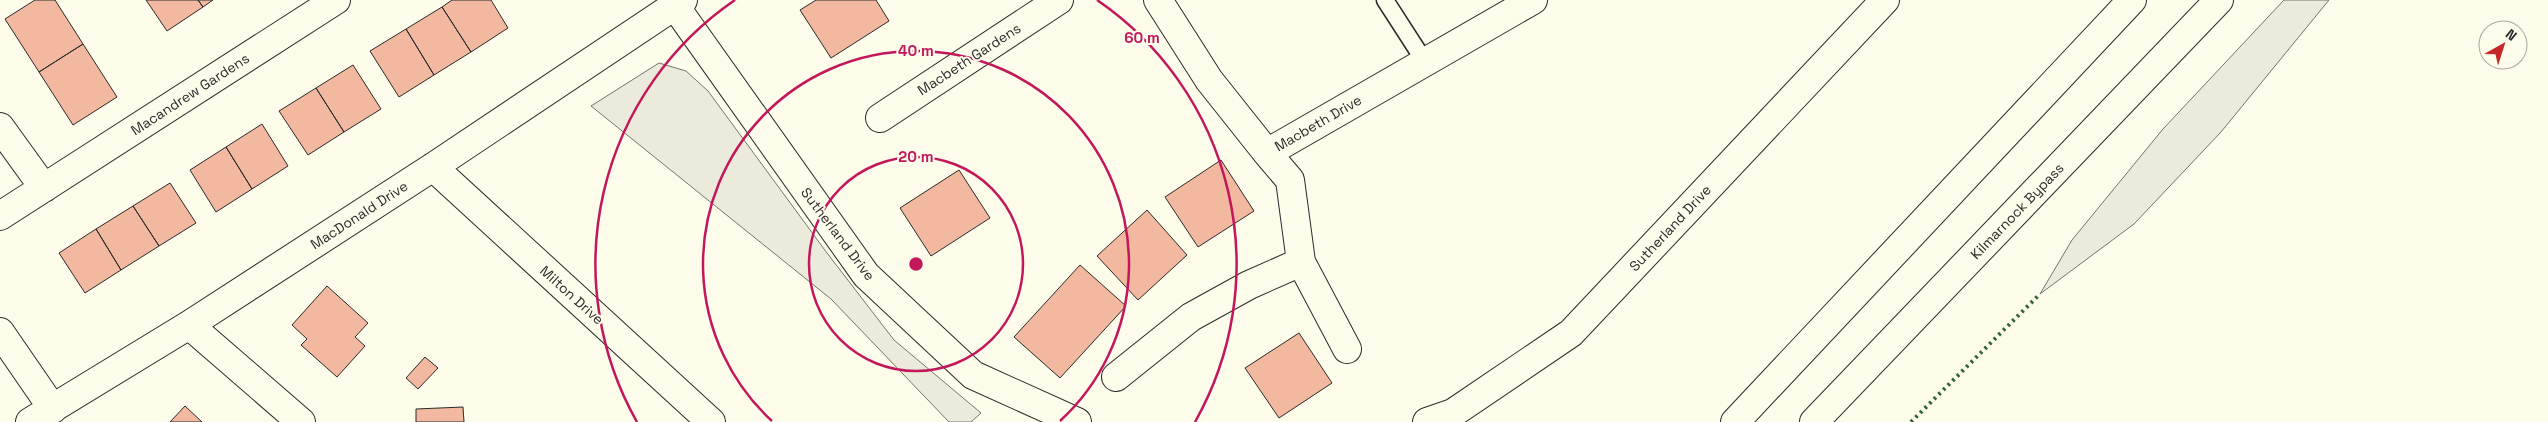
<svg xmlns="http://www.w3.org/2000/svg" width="2548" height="422" font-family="'Space Grotesk',sans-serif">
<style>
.green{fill:#ecebdb;stroke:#74746e}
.building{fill:#f2b8a0;stroke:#2b2b2b}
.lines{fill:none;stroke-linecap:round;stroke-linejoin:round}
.lane-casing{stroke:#2b2b2b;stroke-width:19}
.street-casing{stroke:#2b2b2b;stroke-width:30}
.highway-casing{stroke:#2b2b2b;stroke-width:30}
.lane{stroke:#fdfbea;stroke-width:16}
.street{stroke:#fdfbea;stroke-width:28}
.highway{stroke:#fdfbea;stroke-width:28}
.hedge{stroke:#34623c;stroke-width:4;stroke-dasharray:2.5 4;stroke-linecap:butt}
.ring{fill:none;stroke:#c2185b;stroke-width:2.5}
.labels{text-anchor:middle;stroke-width:4;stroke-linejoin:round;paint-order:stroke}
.street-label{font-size:14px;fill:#2b2b2b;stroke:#fdfbea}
.centre{fill:#c2185b;stroke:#fdfbea;stroke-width:2.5}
.ring-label{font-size:15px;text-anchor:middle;font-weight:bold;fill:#c2185b;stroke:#fdfbea;stroke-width:4;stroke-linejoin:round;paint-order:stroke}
</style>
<rect width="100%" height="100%" fill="#fdfbea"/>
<path class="green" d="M2284 0H2329L2221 132 2134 224 2040 294 2072 240 2163 129Z
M659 63 686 71 708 91 827 253 894 340 981 413 971 422H949L831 299 591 106Z"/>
<path class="building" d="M35 0H55L83 44 39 72 5 19Z
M146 0H198L203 7 167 31Z
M198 0H213L203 7Z
M452 0H491L508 28 471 52 442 7Z
M816 0H876L889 21 831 58 800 10Z
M442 7 471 52 434 75 406 29Z
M406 29 434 75 399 97 370 51Z
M83 44 117 97 73 125 39 72Z
M353 65 381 109 344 132 316 88Z
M316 88 344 132 308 155 279 111Z
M262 124 288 166 252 189 226 147Z
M226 147 252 189 216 212 190 170Z
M1221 160 1254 211 1198 247 1165 197Z
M959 170 990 218 931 256 900 208Z
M170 183 196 223 159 246 133 206Z
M133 206 159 246 121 270 96 229Z
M1147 210 1187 255 1138 300 1097 256Z
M96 229 121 270 85 293 59 253Z
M1080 265 1126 306 1060 378 1014 337Z
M327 286 368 323 355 337 365 346 337 377 301 345 307 339 292 325Z
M1299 333 1332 383 1279 418 1245 368Z
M425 357 438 368 418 389 406 378Z
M185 406 202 422H170Z
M463 407 464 422H416V409Z"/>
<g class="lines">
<g class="lane-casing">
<path id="lane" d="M1385 0 1425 62"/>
</g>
<g class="street-casing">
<path id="street" d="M1158 0 1209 80 1267 153 1533 0
M675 6 866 275 973 375 1077 422
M880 118 1059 0
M0 127 44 188
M1267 153 1290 180 1301 262 1347 349
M433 167 711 422
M0 216 336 0
M189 325 301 422
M0 332 53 409
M1116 377 1191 317 1249 285 1301 262
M30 422 189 325 433 167 683 0
M1427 422 1453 413 1571 333 1885 0"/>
</g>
<g class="highway-casing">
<path id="highway" d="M1735 422 2132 0
M1814 422 2219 0"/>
</g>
<use href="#lane" class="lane"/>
<use href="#street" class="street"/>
<use href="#highway" class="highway"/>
<path class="hedge" d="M1911 422 2040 294"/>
</g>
<g class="ring">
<circle cx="916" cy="264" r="107"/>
<path d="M772 421A213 213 0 1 1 1060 421"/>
<path d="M637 422A320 320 0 0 1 735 0M1097 0A320 320 0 0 1 1195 422"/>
</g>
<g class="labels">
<g class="street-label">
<text transform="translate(969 59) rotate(-33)" y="5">Macbeth Gardens</text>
<text transform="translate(190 94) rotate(-33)" y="5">Macandrew Gardens</text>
<text transform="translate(1318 123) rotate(-30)" y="5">Macbeth Drive</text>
<text transform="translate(2017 211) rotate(-46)" y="5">Kilmarnock Bypass</text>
<text transform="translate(359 215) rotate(-33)" y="5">MacDonald Drive</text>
<text transform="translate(1670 228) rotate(-47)" y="5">Sutherland Drive</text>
<text transform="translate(838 234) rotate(53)" y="5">Sutherland Drive</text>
<text transform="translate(572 295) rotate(42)" y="5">Milton Drive</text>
</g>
</g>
<circle cx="916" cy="264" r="8" class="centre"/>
<g class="ring-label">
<text x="1142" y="43">60 m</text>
<text x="916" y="56">40 m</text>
<text x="916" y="162">20 m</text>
</g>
<g transform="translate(2503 45) rotate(39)"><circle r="24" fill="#fdfbea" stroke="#a9a89e"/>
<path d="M0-4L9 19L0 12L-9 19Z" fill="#c62828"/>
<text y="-8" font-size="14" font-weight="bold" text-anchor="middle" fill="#2b2b2b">N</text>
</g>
</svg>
